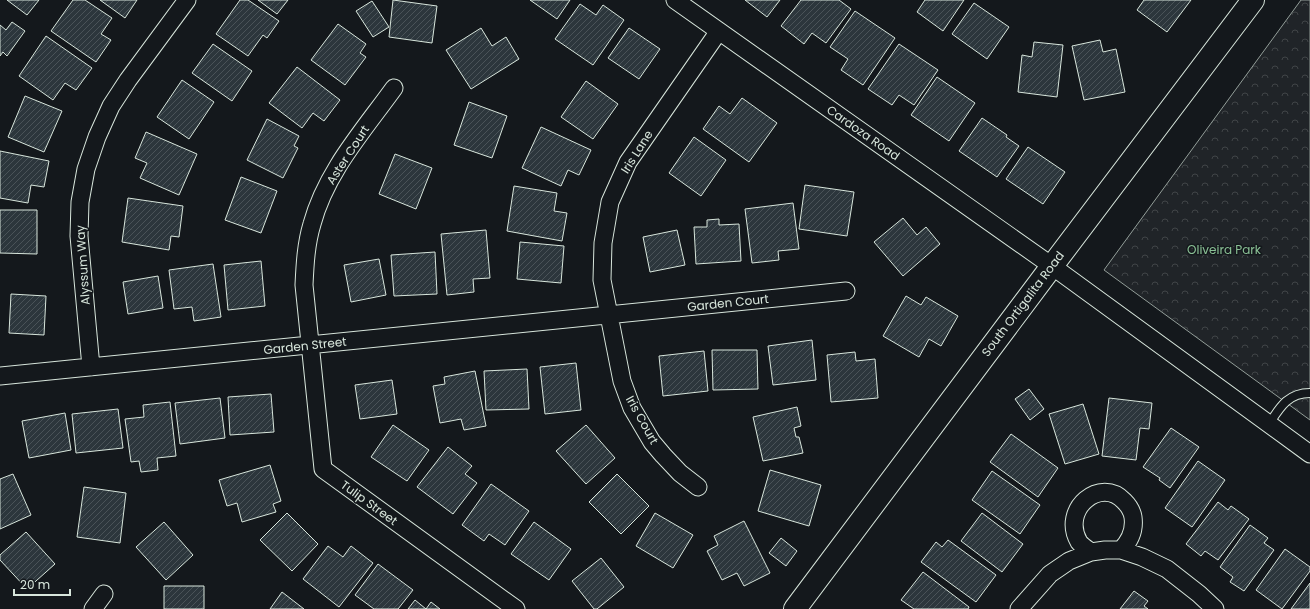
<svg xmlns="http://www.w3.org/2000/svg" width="1310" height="609" font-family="Poppins,sans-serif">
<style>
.park{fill:url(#park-crowns);stroke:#939e99}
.building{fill:url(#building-hatch);stroke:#d8e6dc}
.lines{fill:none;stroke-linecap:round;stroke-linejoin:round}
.lane-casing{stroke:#d8e6dc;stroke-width:10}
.street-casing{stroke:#d8e6dc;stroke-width:19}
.secondary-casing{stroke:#d8e6dc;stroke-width:24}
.lane{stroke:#14181c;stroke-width:8}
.street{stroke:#14181c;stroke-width:17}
.secondary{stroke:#14181c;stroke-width:22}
.labels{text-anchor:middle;stroke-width:3;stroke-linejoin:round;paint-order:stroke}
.street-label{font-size:12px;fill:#d8e6dc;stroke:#14181c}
.park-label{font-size:12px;fill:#8ac095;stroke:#14181c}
</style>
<defs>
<pattern id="park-crowns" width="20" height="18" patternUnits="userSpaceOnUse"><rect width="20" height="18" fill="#202428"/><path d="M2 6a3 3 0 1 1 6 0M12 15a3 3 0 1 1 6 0" fill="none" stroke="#404447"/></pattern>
<pattern id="building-hatch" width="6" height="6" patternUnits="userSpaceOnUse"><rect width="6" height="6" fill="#2c363c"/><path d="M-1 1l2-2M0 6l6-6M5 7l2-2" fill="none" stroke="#4a5358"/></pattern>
</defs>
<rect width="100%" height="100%" fill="#14181c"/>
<path class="park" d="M1301 0H1310V420L1104 270Z"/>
<path class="building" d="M7 0H39L27 15Z
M73 0H85L112 18 101 34 111 40 96 62 51 31Z
M100 0H137L125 18Z
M240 0H248L279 21 267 38 263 35 248 56 216 34Z
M258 0H288L277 14Z
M393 0 437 6 432 43 389 37Z
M530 0H570L557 19Z
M745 0H780L767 17Z
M801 0H839L851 9 826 43 812 33 804 44 781 26Z
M925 0H964L943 31 917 12Z
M1144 0H1191L1167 32 1137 10Z
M372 1 389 27 373 37 356 11Z
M974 3 1009 27 987 59 952 34Z
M580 4 596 15 603 5 624 20 593 65 555 39Z
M855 11 895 38 863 85 841 70 848 59 830 47Z
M12 22 25 31 7 56 3 52 0 56V25L6 30Z
M338 24 366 44 360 53 366 57 345 85 311 60Z
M481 28 492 46 506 37 519 59 471 89 446 50Z
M629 28 660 49 639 79 608 58Z
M46 36 92 68 76 90 65 83 53 100 19 76Z
M1100 40 1103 52 1116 49 1125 92 1084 100 1072 46Z
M1034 42 1063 45 1057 97 1018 92 1022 55 1032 57Z
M213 44 252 71 232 101 192 73Z
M899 44 938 70 914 105 899 95 892 105 868 89Z
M297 67 340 100 324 121 313 113 302 128 269 103Z
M937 77 975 103 949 141 911 115Z
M182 80 214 102 189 139 157 117Z
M586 81 618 104 593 139 561 117Z
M25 96 62 111 44 152 8 137Z
M742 98 777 123 749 162 703 129 719 106 730 114Z
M469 102 507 116 492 158 454 145Z
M982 118 1007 135 1006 137 1019 146 997 177 959 151Z
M267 119 299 136 294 146 298 148 283 178 247 160Z
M541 127 591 150 579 175 568 170 561 186 522 168Z
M146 132 197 154 179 195 140 178 147 163 135 158Z
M694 137 726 160 701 196 669 173Z
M1028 147 1065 172 1043 204 1006 179Z
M0 151 49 161 44 187 31 185 28 203 0 198Z
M395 154 432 168 416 209 379 194Z
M241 177 277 191 261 233 225 220Z
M805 185 854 192 847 236 799 229Z
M514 186 557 193 554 211 567 213 562 241 507 231Z
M128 198 183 206 179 237 171 236 169 250 122 242Z
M793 203 799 249 778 251 779 260 752 263 745 209Z
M0 210H37V254L0 253Z
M903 218 917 235 926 227 940 244 903 276 874 242Z
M719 219V225L739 224 741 261 696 264 694 227H707V220Z
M486 230 490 278 473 279 474 292 447 295 441 234Z
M677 230 685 265 650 272 643 237Z
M520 242 564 246 561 283 517 279Z
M435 252 437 294 394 296 391 255Z
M379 259 386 295 351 302 344 265Z
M261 261 265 306 228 310 224 265Z
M213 264 221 317 194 321 192 307 174 309 169 270Z
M158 276 163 308 128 314 123 282Z
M11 294 46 296 44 335 9 333Z
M906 296 921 305 926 297 958 316 941 346 929 339 919 357 883 336Z
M812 340 816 380 773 385 768 346Z
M712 350H757L758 389 713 390Z
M704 351 708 391 663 396 659 356Z
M855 352 856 361 875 359 878 398 831 402 827 355Z
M576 363 581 410 545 414 540 367Z
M527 369 529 409 486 410 484 371Z
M475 371 486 426 464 430 461 419 440 423 433 386 445 384 444 377Z
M392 380 397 414 360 419 355 385Z
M1029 389 1044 409 1030 420 1015 399Z
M271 394 274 432 230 435 228 397Z
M220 398 225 438 180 444 175 403Z
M1109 398 1152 403 1149 429 1140 428 1136 460 1102 456Z
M170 402 176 456 157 458 158 470 141 472 139 461 131 462 125 419 144 417 143 405Z
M1083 404 1099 454 1065 464 1049 414Z
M797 407 801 426 794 428 796 437H799L803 453 763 461 753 417Z
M118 409 123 448 76 453 72 414Z
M65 413 71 450 29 458 22 421Z
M393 425 429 450 407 481 371 457Z
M586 425 615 458 586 484 556 451Z
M1171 428 1199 447 1170 488 1159 480 1160 478 1143 467Z
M1011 434 1058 468 1038 497 990 462Z
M448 447 472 466 465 474 477 483 453 514 417 487Z
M1198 461 1225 480 1192 527 1165 508Z
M270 465 281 501 273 504 276 512 242 522 237 503 227 506 219 480Z
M770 470 821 485 809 526 758 511Z
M992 471 1040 505 1020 534 972 500Z
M13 474 31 515 0 529V479Z
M617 474 649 506 621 534 589 502Z
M491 484 529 511 505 545 489 534 484 541 462 525Z
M84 487 126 493 120 543 77 537Z
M1218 502 1228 510 1231 506 1249 519 1218 560 1205 551 1201 556 1186 544Z
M287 513 318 544 292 571 260 540Z
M655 513 693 535 673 568 636 546Z
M982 513 1023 544 1002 572 961 541Z
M744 521 770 573 744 586 737 573 722 580 707 551 718 545 714 536Z
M164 522 193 555 166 580 136 547Z
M534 522 571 549 549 580 511 554Z
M1250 525 1268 538 1264 543 1274 550 1244 591 1230 582 1233 577 1220 567Z
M26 532 55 564 27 589 0 560V555Z
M781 538 797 551 786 566 769 553Z
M948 540 996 575 976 602 921 562 936 542 942 547Z
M328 546 343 557 351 546 373 563 339 607 303 579Z
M1285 549 1310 567V571L1282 609 1256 590Z
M601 558 624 587 597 609H594L572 581Z
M378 564 413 590 398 609H374L355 595Z
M923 572 969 607 968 609H914L901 600Z
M1310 583V609H1291Z
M164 586H204V609H164Z
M1134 591 1148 601 1144 606 1148 609H1120Z
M282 592 304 609H270Z
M415 600 426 609 431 602 440 609H408Z"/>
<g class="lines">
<g class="lane-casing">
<path id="lane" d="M1269 424C1280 407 1288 393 1310 393"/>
</g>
<g class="street-casing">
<path id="street" d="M675 0 1052 266 1310 454
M394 88C363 131 326 172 312 224 306 244 305 264 304 285L323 469 516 609
M91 367 79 236 80 202 86 169 97 137 111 106 128 80 187 0
M0 376 846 291
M698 487 680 473 663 455 652 442 632 408 622 381 602 280 603 243 610 202 628 162 719 31
M1091 552C1087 549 1082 546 1079 542 1060 509 1101 476 1124 501 1129 506 1132 511 1133 517 1135 531 1130 541 1121 550
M93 609 104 594
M1019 609 1050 574 1069 561 1091 552 1105 550H1121L1142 557 1167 569 1199 594 1215 609"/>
</g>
<g class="secondary-casing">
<path id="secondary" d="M795 609 1052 266 1253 0"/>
</g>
<use href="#lane" class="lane"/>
<use href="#street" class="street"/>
<use href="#secondary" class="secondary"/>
</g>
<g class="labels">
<g class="street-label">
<text transform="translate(863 133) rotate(35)" y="4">Cardoza Road</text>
<text transform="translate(637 152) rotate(-58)" y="4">Iris Lane</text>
<text transform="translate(348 155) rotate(-57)" y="4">Aster Court</text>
<text transform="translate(83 265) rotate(-94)" y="4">Alyssum Way</text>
<text transform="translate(728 303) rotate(-6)" y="4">Garden Court</text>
<text transform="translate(1023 304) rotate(-53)" y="4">South Ortigalita Road</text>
<text transform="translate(305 346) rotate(-6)" y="4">Garden Street</text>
<text transform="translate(642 420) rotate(61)" y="4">Iris Court</text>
<text transform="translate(369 503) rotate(36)" y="4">Tulip Street</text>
</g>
<g class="park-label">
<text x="1224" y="254">Oliveira Park</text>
</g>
</g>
<path d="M14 589v6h56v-6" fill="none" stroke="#d8e6dc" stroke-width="2"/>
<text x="20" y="589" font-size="12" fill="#d8e6dc" stroke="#14181c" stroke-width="3" paint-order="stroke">20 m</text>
</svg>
